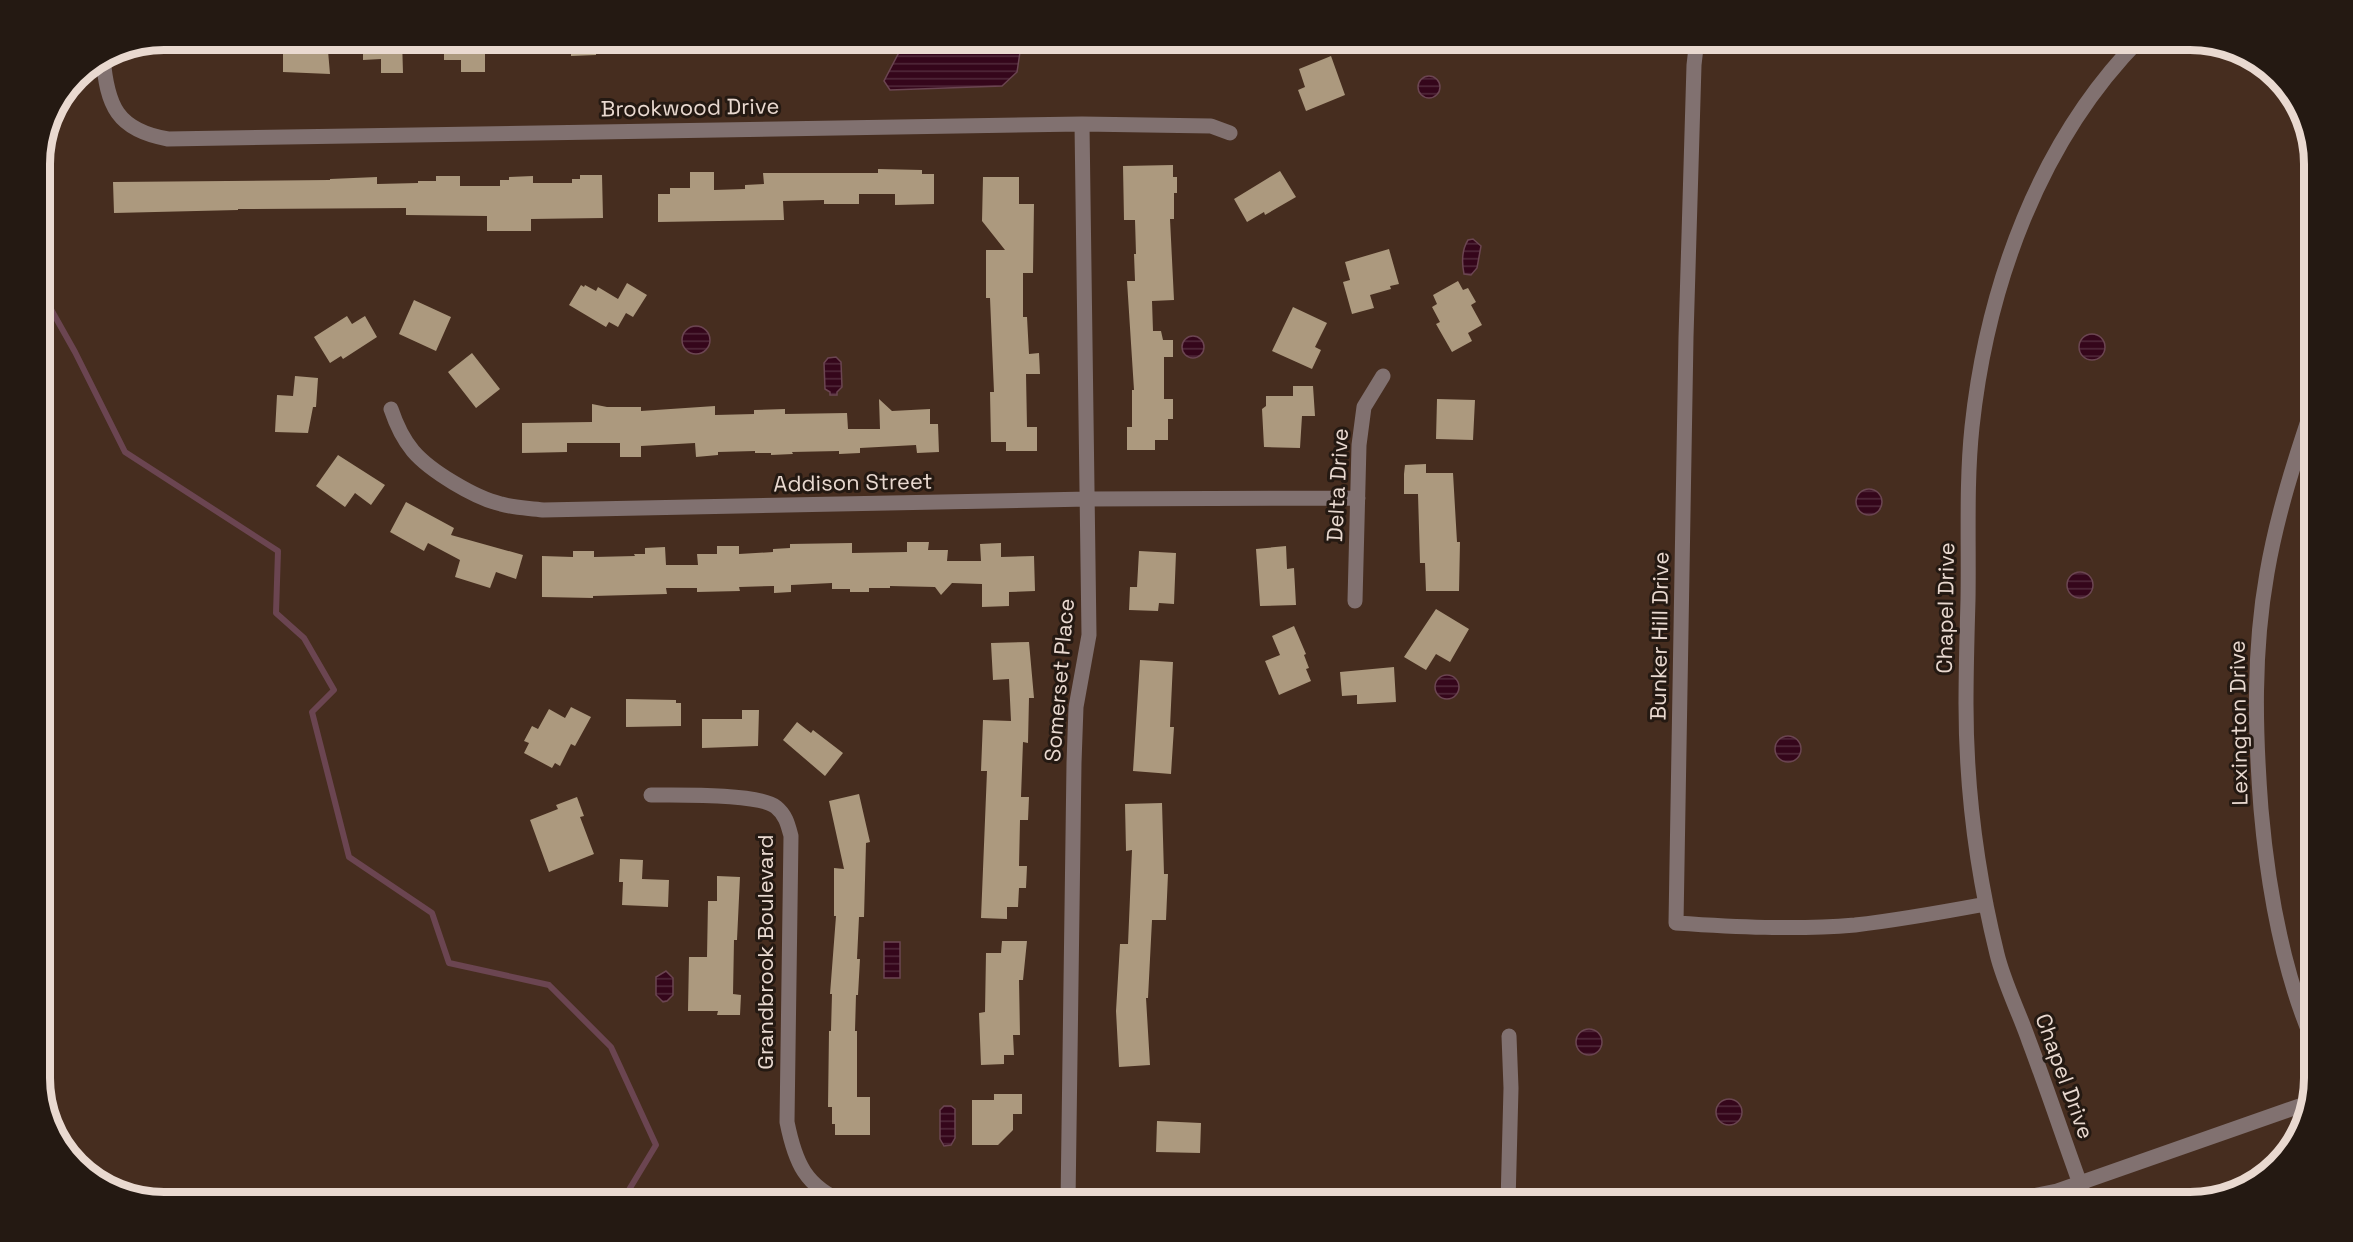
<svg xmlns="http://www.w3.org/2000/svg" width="2353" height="1242" font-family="'Space Grotesk',sans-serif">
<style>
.water{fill:url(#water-rules);stroke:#6b4551;stroke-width:1.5}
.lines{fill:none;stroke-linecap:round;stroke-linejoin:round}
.stream{stroke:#6b4551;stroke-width:6}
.building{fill:#ac997e}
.minor{stroke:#817170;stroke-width:15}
.labels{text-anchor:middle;stroke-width:6;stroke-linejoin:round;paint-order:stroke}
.street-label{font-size:22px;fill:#e9d9d0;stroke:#241912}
.rim{fill:none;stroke:#e9d9d0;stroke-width:8}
</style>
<defs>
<pattern id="water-rules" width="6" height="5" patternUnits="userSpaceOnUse" patternTransform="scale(1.5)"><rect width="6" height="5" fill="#35061b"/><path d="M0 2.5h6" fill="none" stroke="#522a3b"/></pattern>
</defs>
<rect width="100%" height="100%" fill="#462d1f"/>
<path class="water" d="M906 39H1022L1017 72 1002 86 890 90 884 81Z
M1418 87a11 11 0 1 1 22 0a11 11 0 1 1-22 0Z
M1473 239 1481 246 1477 268 1471 275 1464 274C1462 264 1461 251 1468 240Z
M682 340a14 14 0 1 1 28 0a14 14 0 1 1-28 0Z
M2079 347a13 13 0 1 1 26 0a13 13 0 1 1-26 0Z
M1182 347a11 11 0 1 1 22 0a11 11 0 1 1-22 0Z
M836 357 841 362 842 387 837 392V395H830V392L825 389 824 363 828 358Z
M1856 502a13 13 0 1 1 26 0a13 13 0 1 1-26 0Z
M2067 585a13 13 0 1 1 26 0a13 13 0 1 1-26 0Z
M1435 687a12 12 0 1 1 24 0a12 12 0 1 1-24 0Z
M1775 749a13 13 0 1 1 26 0a13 13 0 1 1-26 0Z
M884 942H900V978H884Z
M666 971 673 978V995L667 1001 663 1002 656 995V977Z
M1576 1042a13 13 0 1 1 26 0a13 13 0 1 1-26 0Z
M1716 1112a13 13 0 1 1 26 0a13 13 0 1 1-26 0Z
M944 1106H951L955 1109V1138L951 1145 944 1146 940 1139V1110Z"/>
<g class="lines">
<path class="stream" d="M39 288 75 352 125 452 278 551 276 613 304 638 334 690 312 712 349 857 432 913 449 963 549 985 611 1047 656 1145 621 1203"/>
</g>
<path class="building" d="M283 39H327L330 74 283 72Z
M363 39H402L403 73H381V59L363 60Z
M444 39H482V48H485V72H461V60H444Z
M571 39H596V55L571 56Z
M1331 56 1345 95 1306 111 1298 90 1305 87 1299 69Z
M1173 165V177H1177V193H1174V219H1170L1174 300 1152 301 1153 331H1161L1163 340H1173V357H1164V399H1173V419H1168V440H1155V450H1127V427H1132V390H1134L1127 281H1135L1134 254H1136L1135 220H1124L1123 166Z
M878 169 922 170V174H934V204L895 205V194H859V204H824V200L783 201 784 220 658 222V194H670V188H690V172H714V190L745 189V185L764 184 763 173H878Z
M1280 171 1296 197 1265 215 1264 212 1247 222 1234 199Z
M580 175H602L603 218 531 219V231H487V216L406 215V208L238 209V210L114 213 113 182 330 180V179L377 177V184L418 183V181H436V176H460V186H500V180H509V177L533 176V183H572V179H580Z
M983 177H1019V204H1034L1033 273H1023V317H1027L1029 354 1039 353 1040 374H1026L1027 427H1037V451H1006V442H991L990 392H994L990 298H986V250H1005L982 221Z
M1389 249 1399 284 1390 286 1391 289 1370 295 1374 308 1352 314 1343 282 1350 280 1345 262Z
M1458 281 1463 290 1468 288 1476 302 1471 305 1482 325 1468 333 1472 341 1452 352 1436 324 1440 322 1432 307 1437 304 1433 295Z
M627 283 647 295 633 317 626 313 618 327 609 322 606 327 569 305 581 285 584 287 585 285 596 291 598 287 618 299Z
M414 300 451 317 436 351 399 334Z
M1293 307 1327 323 1315 347 1321 350 1312 369 1272 351Z
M347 316 352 324 365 316 377 337 343 359 341 356 330 363 314 337Z
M472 353 500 389 476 408 448 372Z
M295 376 318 378 316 407H313L308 433 275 432 277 395 293 396Z
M1293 386H1313L1315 416H1302L1300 448 1264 447 1262 409 1266 406V396H1293Z
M879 399 892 411 930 409V424H938L939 452 917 453 916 445 860 448V453L839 454V451L792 452 793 454 771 455V453H755V451L718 452V455L696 457 695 443 641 446V457H620V443H567V452L522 453V423L592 422V404L607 407H641V411L715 406V415L754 414V410L785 409V414L847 413 848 429H880Z
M1437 399 1475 400 1473 440 1436 439Z
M338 455 385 485 371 505 355 493 345 507 316 486Z
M1426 464V473H1453L1457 542H1460L1459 591H1426L1425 563H1420L1418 494H1404V474L1405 465Z
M406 502 454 528 451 535 523 555 516 579 496 572 490 588 455 577 460 560 428 543 424 551 390 532Z
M907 542H929L928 550H948L947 561H981L980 544 1001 543V557L1034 556 1035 591 1009 592V606L982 607V584L952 583 941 595 935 587 890 586V588H869V592H850V589H832V583L791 585V592L774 593V586L739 587 740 591 697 592V588H666L667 594 593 596V598L542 597V556L573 557V551H594V557L635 556 634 554H645V548L665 547 666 565H698L697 554H717V546H739V554L773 552V549L790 548V544L852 543V553L907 552Z
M1286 546 1287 569 1294 568 1296 605 1260 606 1256 549Z
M1139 551 1176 553 1174 604 1159 603 1158 611 1129 610 1130 587H1137Z
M1436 609 1469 629 1450 662 1436 654 1426 670 1404 657Z
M1294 626 1306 654 1304 655 1309 668 1306 669 1311 681 1279 695 1265 661 1280 655 1272 636Z
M1029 642 1034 698H1029L1028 743 1023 742 1021 797H1029L1028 820H1020L1019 866H1027L1026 888H1019L1018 907H1007V919L981 918 987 771H981L983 720 1011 721 1009 679 993 680 991 643Z
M1140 660 1173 662 1170 727H1174L1171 774 1133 771Z
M1394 667 1396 702 1360 704H1357V695L1342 696 1340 672Z
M626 699 676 700V703H681V726L626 727Z
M571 707 591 717 575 746 571 744 560 766 555 763 552 768 524 753 529 743 524 741 532 726 538 729 549 709 565 718Z
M742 710H759L758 746 702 748V719H742Z
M797 722 811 733 813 730 843 753 825 776 783 740Z
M859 794 870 842 866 843 864 917H859L857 959H860L858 995H856L855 1031H857V1097H870V1135H835V1124H832V1107H828L829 1031H831L832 994H830L836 916H834V868L844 869 829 801Z
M577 797 584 816 580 817 594 854 549 872 530 820 558 809 556 805Z
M1162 803 1164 874H1168L1166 920H1152L1148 998H1146L1150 1065 1119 1067 1116 1011 1120 944H1128L1132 850 1126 851 1125 804Z
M620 859 643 860 642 879 669 880 668 907 622 905 623 882H619Z
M717 876 740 877 737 940H734L733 994 741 995 740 1015H717L718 1011H688L689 957H707L708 901H717Z
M1002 941H1027L1023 980H1019L1020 1035H1013L1014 1055H1004V1064L981 1065 979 1013 985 1012 986 953H1001Z
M994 1094H1022V1114H1013V1130L998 1145H972V1100H994Z
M1157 1121 1201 1123 1200 1153 1156 1152Z"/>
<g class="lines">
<path class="minor" d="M1697 39 1694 65 1686 337 1676 923C1735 927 1795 930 1855 925 1899 920 1943 912 1986 904
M103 57C107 106 117 130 168 139L1082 124 1211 126 1230 133
M2314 403C2295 459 2277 515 2267 573 2253 652 2255 731 2261 809 2268 889 2282 970 2314 1044
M391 409C396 424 403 439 413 451 430 471 475 498 501 504 514 508 529 508 543 510L1089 499 1358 498
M1355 601 1359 445 1364 407 1383 376
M651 795C676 795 759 793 776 807 786 815 788 825 791 836L787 1122C795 1162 805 1187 846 1203
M1068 1203 1074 763 1076 707 1089 635 1082 124
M1253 1203 1408 1199 1508 1201
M1508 1203 1511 1088 1509 1036
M1998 1203 2057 1191 2308 1103
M2087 1203C2067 1149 2049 1094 2029 1041 2019 1012 2004 983 1997 954 1977 873 1966 788 1966 704 1966 669 1967 634 1968 600 1969 542 1966 484 1972 427 1987 287 2039 141 2140 39"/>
</g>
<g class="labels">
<g class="street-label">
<text transform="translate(690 107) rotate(-1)" y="8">Brookwood Drive</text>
<text transform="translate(853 482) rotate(-1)" y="8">Addison Street</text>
<text transform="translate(1337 485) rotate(-87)" y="8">Delta Drive</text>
<text transform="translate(1945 608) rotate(-89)" y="8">Chapel Drive</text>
<text transform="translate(1659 636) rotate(-89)" y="8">Bunker Hill Drive</text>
<text transform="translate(1059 680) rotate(-85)" y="8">Somerset Place</text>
<text transform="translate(2238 723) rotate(-91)" y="8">Lexington Drive</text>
<text transform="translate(765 952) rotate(-90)" y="8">Grandbrook Boulevard</text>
<text transform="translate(2065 1076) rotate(70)" y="8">Chapel Drive</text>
</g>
</g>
<path d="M0 0H2353V1242H0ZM164 50H2190A114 114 0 0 1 2304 164V1078A114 114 0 0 1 2190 1192H164A114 114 0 0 1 50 1078V164A114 114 0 0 1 164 50Z" fill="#241912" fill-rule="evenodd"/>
<path class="rim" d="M164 50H2190A114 114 0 0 1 2304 164V1078A114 114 0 0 1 2190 1192H164A114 114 0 0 1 50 1078V164A114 114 0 0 1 164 50Z"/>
</svg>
